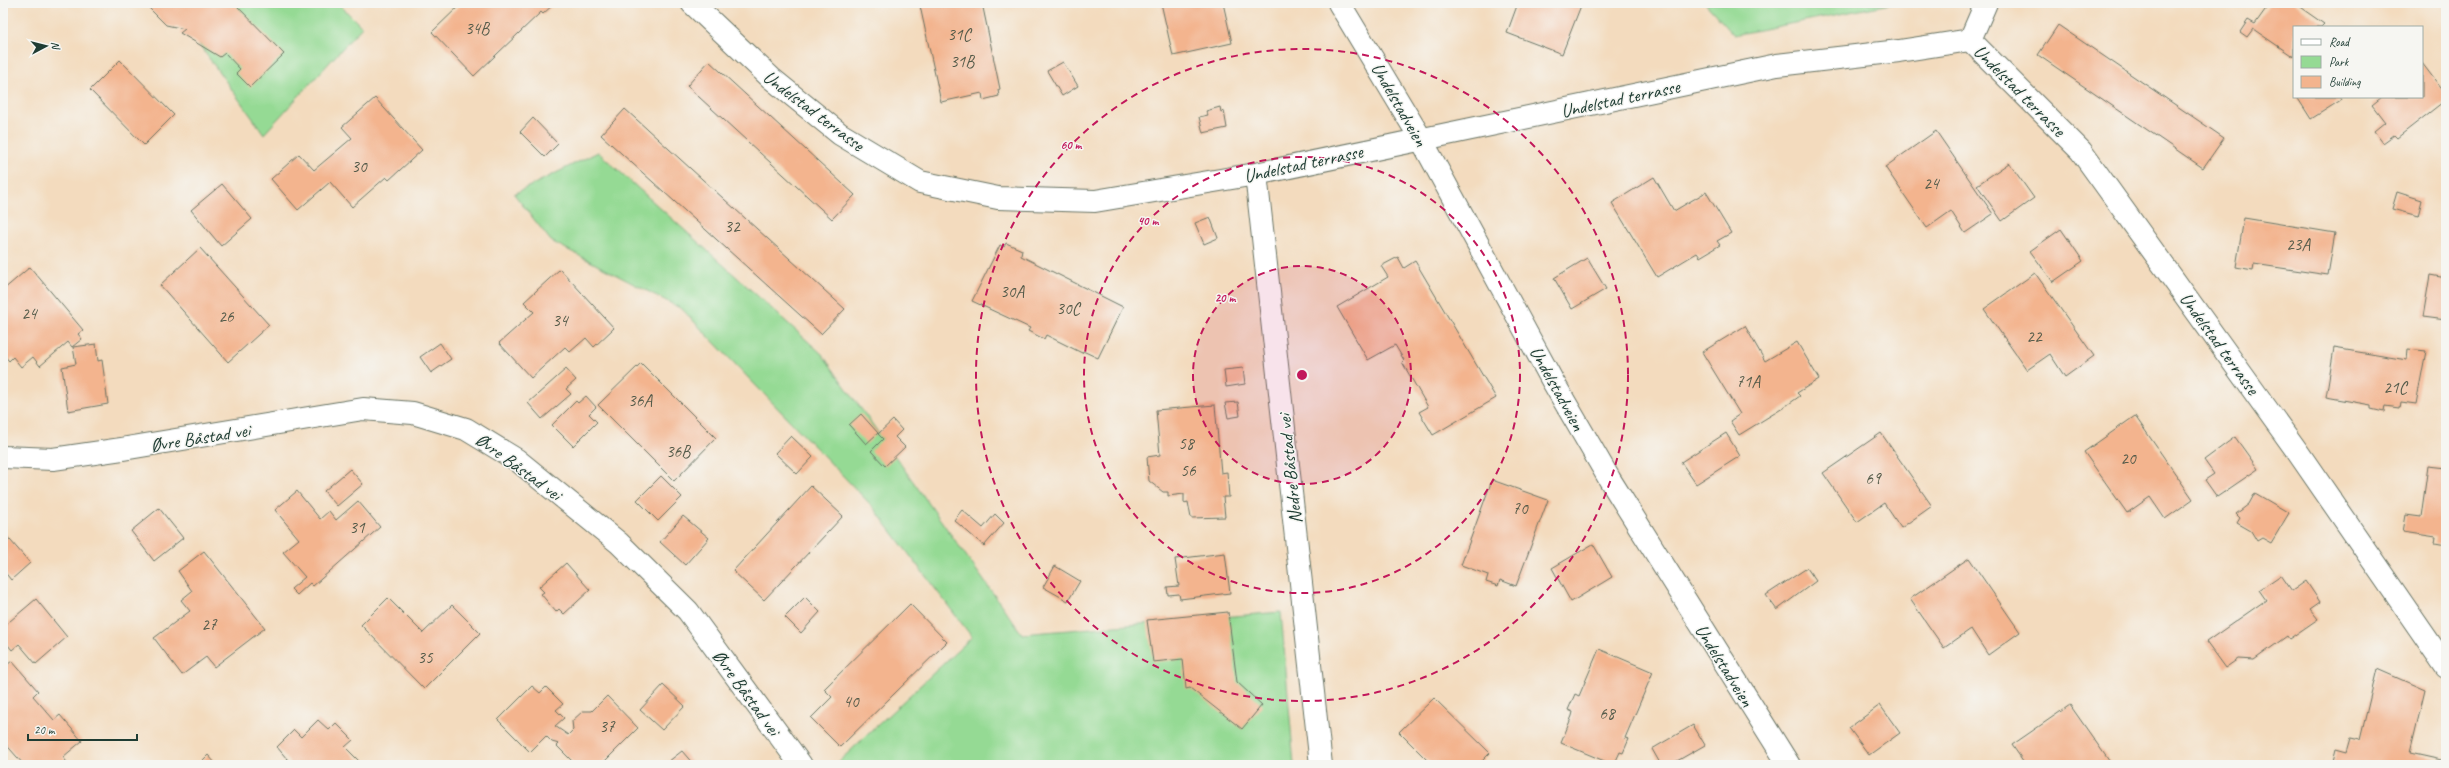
<svg xmlns="http://www.w3.org/2000/svg" width="2449" height="768" font-family="Caveat,sans-serif">
<style>
.green{fill:#95da94;stroke:#5a8c64}
.building{fill:#f3b48e}
.lines{fill:none;stroke-linecap:round;stroke-linejoin:round}
.street-casing{stroke:#697464;stroke-width:24}
.street{stroke:#fff;stroke-width:22}
.ring{fill:none;stroke:#c2185b;stroke-width:2;stroke-dasharray:7 5}
.labels{text-anchor:middle;stroke-width:3;stroke-linejoin:round;paint-order:stroke}
.number-label{font-size:17px;fill:#545b4a}
.street-label{font-size:19px;fill:#1f3d34;stroke:#f6f6f2}
.centre{fill:#c2185b;stroke:#f6f6f2;stroke-width:2}
.ring-label{font-size:12px;text-anchor:middle;font-weight:bold;fill:#c2185b;stroke:#f6f6f2;stroke-width:3;stroke-linejoin:round;paint-order:stroke}
</style>
<rect width="100%" height="100%" fill="#f6f6f2"/>
<filter id="ink" filterUnits="userSpaceOnUse"><feTurbulence type="fractalNoise" baseFrequency=".025" numOctaves="2"/><feDisplacementMap in="SourceGraphic" scale="8" xChannelSelector="R" yChannelSelector="G"/><feConvolveMatrix kernelMatrix="1 2 1 2 8 2 1 2 1" color-interpolation-filters="sRGB"/></filter>
<filter id="wash" filterUnits="userSpaceOnUse"><feTurbulence type="fractalNoise" baseFrequency=".012" numOctaves="4" result="noise"/><feDisplacementMap in="SourceGraphic" scale="16" xChannelSelector="R" yChannelSelector="G"/><feGaussianBlur stdDeviation="0.9" result="paint"/><feColorMatrix in="noise" values="0 0 0 0 0 0 0 0 0 0 0 0 0 0 0 0 0 1.4 0 .05"/><feComposite in="paint" operator="in"/></filter>
<g filter="url(#wash)">
<rect width="100%" height="100%" fill="#f3dbbe"/>
<path class="green" d="M169 3H338L362 27 264 134Z
M1705 3H1895L1734 35Z
M598 152 822 354 1022 634 1281 612 1294 765H835L972 637 873 507 682 309 551 241 514 194Z"/>
<g id="blocks">
<path class="building" d="M154 3H234L284 54 250 87 236 73 240 69 225 53 220 57 180 33 185 29 166 25 149 8Z
M462 3H555L543 14 541 12 474 76 432 32Z
M933 3H982L1000 89 998 90 999 96 983 100 982 93 941 102 920 6Z
M1161 3H1223L1232 43 1173 56Z
M1518 3H1582L1562 54 1507 33Z
M2270 3H2294L2324 24 2321 27H2294V57L2253 29 2247 37 2240 32 2248 20 2255 24Z
M2058 25 2224 138 2203 168 2038 55Z
M120 60 174 115 144 145 90 90Z
M709 61 855 195 832 219 687 86Z
M1063 62 1078 86 1062 96 1047 71Z
M2422 63 2444 92 2443 102 2397 138 2394 135 2383 143 2374 131 2385 122 2372 105 2382 97H2422Z
M2297 97H2339L2341 100 2311 119Z
M375 98 422 150 389 180 386 177 352 207 330 182 298 210 271 179 299 154 314 170 352 138 342 127Z
M1220 107 1221 112 1224 111 1227 128 1203 133 1199 117 1208 115 1206 111Z
M625 109 845 309 821 334 601 135Z
M533 118 558 144 545 157 520 132Z
M1936 131 1993 214 1965 233 1951 211 1927 228 1885 167Z
M2009 163 2034 198 2002 221 1977 185Z
M1654 177 1674 211 1706 192 1731 233 1717 241 1720 245 1700 257 1697 253 1657 277 1612 203Z
M222 184 252 219 221 246 191 210Z
M2397 192 2422 200 2418 216 2392 209Z
M1210 217 1218 238 1204 244 1195 223Z
M2244 218 2335 233 2328 275 2254 264 2253 270 2236 267Z
M2061 229 2083 261 2053 282 2030 251Z
M1006 243 1022 250 1021 256 1123 307 1098 358 1083 351 1082 353 1046 335 1044 339 1028 331 1030 328 972 301 1000 245 1004 247Z
M200 248 269 325 228 362 160 285Z
M1398 257 1404 268 1415 261 1496 398 1433 435 1419 412 1428 407 1402 362 1404 360 1395 345 1368 360 1337 307 1388 277 1381 266Z
M1587 258 1606 289 1572 309 1554 278Z
M30 267 83 330 78 334 82 339 72 347 68 342 40 366 33 357 21 367 13 357 9 361 3 354V304L6 301 3 297V290Z
M560 269 614 328 594 347 586 338 570 352 565 347 531 378 499 343 534 312 524 302Z
M2035 273 2094 356 2065 377 2050 354 2027 370 1984 309Z
M2430 275 2446 278V320L2423 317Z
M1745 326 1765 361 1797 342 1819 379 1797 393 1800 396 1783 408 1739 435 1730 421 1740 414 1702 352Z
M440 343 451 359 431 373 420 357Z
M96 344 98 361 102 360 108 404 68 411 62 367 76 364 73 347Z
M2334 348 2407 360 2408 349 2426 351 2416 404 2401 402 2400 408 2385 406 2384 412 2371 409V405L2326 397Z
M641 363 716 438 674 481 598 405Z
M1243 368 1245 384 1226 387 1224 370Z
M566 369 576 380 566 389 571 394 542 419 528 403Z
M586 396 596 407 589 414 597 422 573 446 552 425 576 401 578 403Z
M1238 402 1240 416 1228 418 1225 403Z
M1215 405 1221 473 1227 472 1229 497H1223L1225 517 1191 518 1188 502 1184 503V494L1168 496V492H1163L1149 481 1147 457 1160 455 1156 410Z
M861 414 878 433 866 444 849 425Z
M2135 416 2193 499 2165 519 2150 497 2127 513 2084 452Z
M893 420 902 430 895 437 905 447 885 466 871 451 883 439 878 434Z
M1726 433 1740 456 1696 484 1681 462Z
M1881 433 1932 506 1901 528 1884 503 1857 522 1823 473Z
M791 436 813 457 797 474 775 453Z
M2235 437 2258 469 2217 497 2205 480 2214 474 2204 460Z
M2428 466 2446 468V545L2435 543 2436 537 2403 532 2406 515 2421 517Z
M350 469 363 484 337 506 324 491Z
M661 476 682 497 658 521 637 500Z
M1492 480 1548 500 1516 586 1500 580 1498 586 1486 582 1488 575 1461 565Z
M811 486 843 516 764 600 733 571Z
M297 491 320 519 329 511 336 520 358 501 380 527 313 586 310 583 297 595 291 589 305 577 283 552 299 539 275 510Z
M2255 493 2289 513 2271 543 2262 538 2257 541 2251 531 2237 523 2240 518 2236 514 2249 504Z
M159 508 183 538 154 561 131 531Z
M962 510 983 528 995 514 1004 523 984 546 954 520Z
M683 516 709 538 685 565 660 542Z
M4 533 30 563 11 580 3 570Z
M1593 544 1612 577 1571 602 1552 568Z
M204 551 265 628 214 667 206 657 182 675 154 638 190 611 181 600 192 591 178 571Z
M1225 553 1230 593 1180 599 1179 594 1168 595 1167 587 1179 586 1175 559Z
M1969 558 2020 632 1988 655 1971 629 1944 648 1910 599Z
M566 563 590 590 564 614 559 609 556 612 541 594 544 592 539 587Z
M1055 566 1080 581 1068 601 1043 587Z
M1807 568 1816 581 1777 610 1766 595Z
M2281 575 2292 591 2306 581 2320 602 2310 609 2318 619 2289 639 2287 636 2254 660 2238 659 2225 668 2206 642 2266 600 2259 590Z
M805 597 820 612 801 633 785 617Z
M388 598 423 633 452 605 480 633 424 689 361 625Z
M36 599 67 637 36 664 19 644 12 650 3 639V627Z
M910 604 947 642 840 747 811 718 832 697 824 689Z
M1228 612 1237 682 1262 705 1242 729 1190 688 1186 689 1183 659 1153 662 1147 620Z
M1599 649 1653 672 1625 738 1629 739 1623 753 1620 752 1614 765 1561 743 1572 716 1573 712 1568 710 1575 694 1579 696Z
M12 661 38 691 33 696 54 720 60 715 82 741 63 757 69 765H24L3 741V668Z
M2377 669 2425 690 2410 753 2446 761V765H2332L2336 749 2347 752 2351 738 2360 740Z
M663 685 685 706 662 730 640 710Z
M532 686 540 693 546 687 563 704 556 710 564 718 555 726 568 735 573 730 572 721 583 711H592L607 696 638 728 601 765H576L557 746 559 744 552 742 546 736 530 752 498 720Z
M1434 698 1490 753 1478 765H1432L1399 732Z
M1880 705 1900 733 1869 755 1849 728Z
M2070 705 2112 765H2026L2012 745Z
M318 720 329 730 336 723 353 740 345 747 363 765H292L277 747 294 730 301 737Z
M1693 725 1705 745 1670 765H1661L1652 749Z
M682 751 694 765H664Z
M208 755 217 765H198Z"/>
</g>
</g>
<g filter="url(#ink)">
<use href="#blocks" fill-opacity="0" stroke="#697464" stroke-width="1"/>
<g class="lines">
<g class="street-casing">
<path id="street" d="M692 3 771 78 840 134 920 182 998 198 1095 201 1256 174 1777 65 1899 51 1970 40
M1339 3 1421 139 1552 380 1610 480 1789 765
M1970 40 2081 151 2297 451 2446 667
M1970 40 1986 3
M1256 174 1321 765
M3 457 53 459 122 449 363 409 413 413 466 429 517 460 619 543 688 611 801 765"/>
</g>
<use href="#street" class="street"/>
</g>
</g>
<circle cx="1302" cy="375" r="109" fill="#c2185b" fill-opacity=".12"/>
<g class="ring">
<circle cx="1302" cy="375" r="109"/>
<circle cx="1302" cy="375" r="218"/>
<circle cx="1302" cy="375" r="326"/>
</g>
<g class="labels">
<g class="number-label">
<text x="477" y="34">34B</text>
<text x="959" y="40">31C</text>
<text x="962" y="67">31B</text>
<text x="359" y="172">30</text>
<text x="1931" y="189">24</text>
<text x="732" y="232">32</text>
<text x="2298" y="250">23A</text>
<text x="1012" y="297">30A</text>
<text x="1068" y="314">30C</text>
<text x="29" y="319">24</text>
<text x="226" y="322">26</text>
<text x="560" y="326">34</text>
<text x="2034" y="342">22</text>
<text x="1748" y="387">71A</text>
<text x="2395" y="393">21C</text>
<text x="640" y="406">36A</text>
<text x="1186" y="449">58</text>
<text x="678" y="457">36B</text>
<text x="2128" y="464">20</text>
<text x="1188" y="476">56</text>
<text x="1873" y="484">69</text>
<text x="1520" y="514">70</text>
<text x="357" y="533">31</text>
<text x="209" y="630">27</text>
<text x="425" y="663">35</text>
<text x="851" y="707">40</text>
<text x="1607" y="719">68</text>
<text x="607" y="732">37</text>
</g>
<g class="street-label">
<text transform="translate(2020 90) rotate(45)" y="7">Undelstad terrasse</text>
<text transform="translate(1620 98) rotate(-12)" y="7">Undelstad terrasse</text>
<text transform="translate(1400 104) rotate(60)" y="7">Undelstadveien</text>
<text transform="translate(814 110) rotate(37)" y="7">Undelstad terrasse</text>
<text transform="translate(1303 163) rotate(-12)" y="7">Undelstad terrasse</text>
<text transform="translate(2220 343) rotate(54)" y="7">Undelstad terrasse</text>
<text transform="translate(1558 388) rotate(61)" y="7">Undelstadveien</text>
<text transform="translate(200 437) rotate(-9)" y="7">Øvre Båstad vei</text>
<text transform="translate(519 466) rotate(36)" y="7">Øvre Båstad vei</text>
<text transform="translate(1289 469) rotate(-96)" y="7">Nedre Båstad vei</text>
<text transform="translate(1725 665) rotate(58)" y="7">Undelstadveien</text>
<text transform="translate(747 692) rotate(54)" y="7">Øvre Båstad vei</text>
</g>
</g>
<circle cx="1302" cy="375" r="6" class="centre"/>
<g class="ring-label">
<text x="1071" y="149">60 m</text>
<text x="1148" y="225">40 m</text>
<text x="1225" y="302">20 m</text>
</g>
<rect width="2449" height="768" fill="none" stroke="#f6f6f2" stroke-width="16"/>
<rect x="2293" y="26" width="130" height="72" fill="#f6f6f2" stroke="#a0aca6"/>
<rect x="2301" y="39" width="20" height="6" fill="#ffffff" stroke="#a0aca6"/>
<text x="2329" y="46" font-size="12" fill="#1f3d34">Road</text>
<rect x="2301" y="56" width="20" height="12" fill="#95da94" stroke="#a0aca6"/>
<text x="2329" y="66" font-size="12" fill="#1f3d34">Park</text>
<rect x="2301" y="76" width="20" height="12" fill="#f3b48e" stroke="#a0aca6"/>
<text x="2329" y="86" font-size="12" fill="#1f3d34">Building</text>
<g transform="translate(46 46) rotate(83)" stroke="#f6f6f2" stroke-width="3" paint-order="stroke">
<path d="M0-3L7 15L0 10L-7 15Z" fill="#1f3d34"/>
<text y="-6" font-size="11" font-weight="bold" text-anchor="middle" fill="#1f3d34">N</text>
</g>
<path d="M28 734v6h109v-6" fill="none" stroke="#1f3d34" stroke-width="2"/>
<text x="34" y="734" font-size="12" fill="#1f3d34" stroke="#f6f6f2" stroke-width="3" paint-order="stroke">20 m</text>
</svg>
